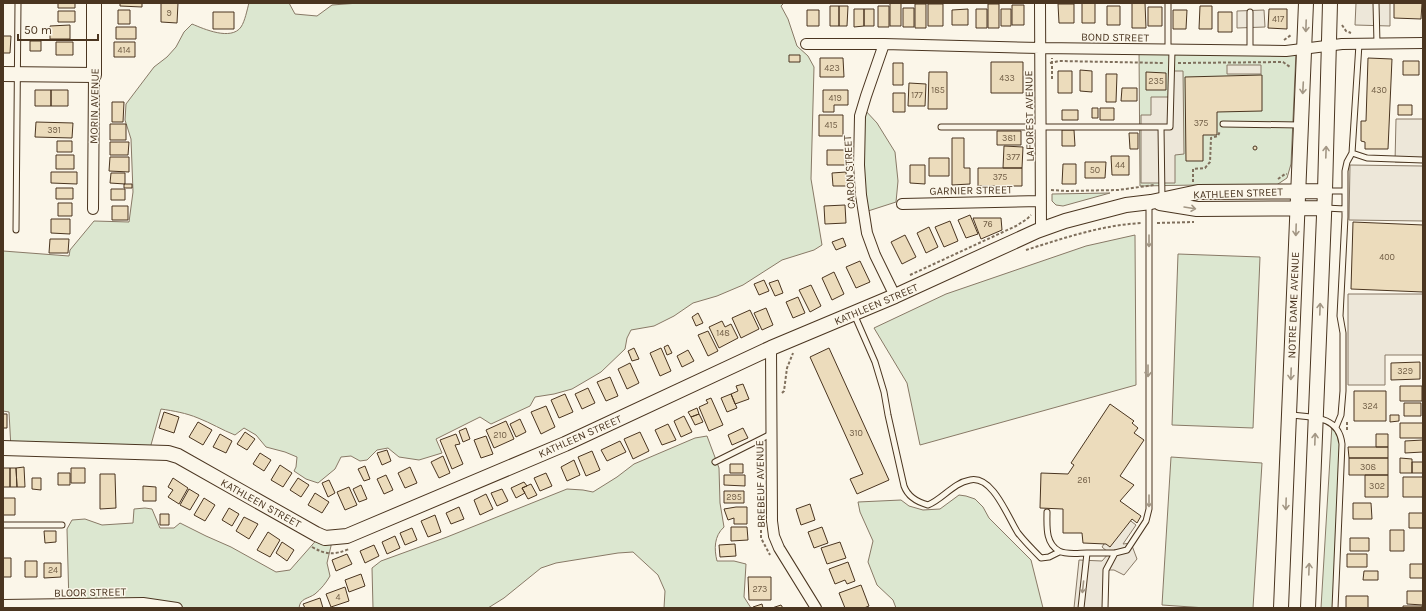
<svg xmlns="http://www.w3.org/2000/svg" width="1426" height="611" font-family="Karla,sans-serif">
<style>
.green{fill:#dce7d0;stroke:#887966}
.parking{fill:#ede7d9;stroke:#887966}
.building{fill:#ecdcbc;stroke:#4a3520}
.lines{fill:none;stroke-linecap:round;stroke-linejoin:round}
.lane-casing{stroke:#4a3520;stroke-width:7}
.street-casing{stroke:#4a3520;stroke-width:12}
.secondary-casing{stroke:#4a3520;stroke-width:16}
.path{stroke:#7f6f5c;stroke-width:2;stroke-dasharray:3 2;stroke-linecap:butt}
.lane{stroke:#fbf6e9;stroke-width:5}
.street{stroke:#fbf6e9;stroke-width:10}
.secondary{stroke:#fbf6e9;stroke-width:14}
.oneway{stroke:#a29684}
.labels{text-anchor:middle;stroke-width:3;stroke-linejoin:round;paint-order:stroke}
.number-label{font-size:9px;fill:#725f47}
.street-label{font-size:11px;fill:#4a3520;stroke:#fbf6e9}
</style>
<rect width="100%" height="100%" fill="#fbf6e9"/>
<path class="green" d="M249 3H289L295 14 317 16 332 5 359 3H784L781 6 788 19 797 46 808 56 814 67 811 179 822 245 814 250 782 260 743 285 717 296 693 303 674 316 654 326 631 330 627 338 625 349 601 372 572 389 554 394 535 397 530 406 491 424 480 417 436 439 442 453 419 460 399 457 388 448 377 450 367 460 360 461 351 456 341 457 335 469 318 483 306 479 294 471 296 467 297 457 285 452 266 447 256 435 244 428 235 435C222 430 211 423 198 418 186 413 174 411 161 409L149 452 11 449 9 412 3 411V251L69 256 70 250 94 221 129 222 133 192 131 139 125 120 126 104 154 67 167 57 176 47 184 32 192 24C204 29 231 41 241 27 245 21 247 10 249 3Z
M1139 49 1296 52 1291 164 1287 178 1275 186 1197 185 1140 186Z
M864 109 877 123 895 152 898 181 896 202 865 212 862 195Z
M1110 193 1063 206 1056 205 1052 201V194Z
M1135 235 1136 385 920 445 907 383 874 328 946 294 1086 246Z
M1178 254 1260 257 1253 428 1172 425Z
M1332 425 1340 437 1334 608H1321Z
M707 436 719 468 720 503 724 527C714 536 714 549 717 561H734L746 564 744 597 751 608H664L665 591 658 575 633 552 618 553 556 563 541 568 504 598 488 608H373L372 568 381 561 447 537 567 489 583 490 593 492 617 477 634 464 695 438Z
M1171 457 1262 463 1253 608H1206L1162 605Z
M959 495 966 496 975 499 983 507 989 518 1031 560 1043 608H896L893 600 877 585 868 562 873 541 860 512 858 502 901 500 909 506 923 510 940 509Z
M145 508 152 509 160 528H174L180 523 206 536 231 547 276 572 290 570 320 536 331 538V546L327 563 330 576C326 583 321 589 315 594 308 599 300 598 299 608H57L69 605 67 529 72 520 85 519 102 525 133 523 134 509Z"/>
<path class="parking" d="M1356 3H1390V26L1355 25Z
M1264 10 1265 27 1237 28V11Z
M1227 65H1261V74H1227Z
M1169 71H1183L1184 154 1175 155V183H1141V115H1151V97H1170Z
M1396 119H1423V162H1395Z
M1350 165 1423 166V221L1349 220Z
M1348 294H1423V355H1385V385H1348Z
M1123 515 1136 525 1123 544 1131 543 1137 559 1124 575 1114 570H1105L1104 608H1074L1079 560 1102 561 1109 553 1102 547Z"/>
<path class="building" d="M58 3H75V8H58Z
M120 3H142V7L120 6Z
M161 3H178L177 23 161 22Z
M890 3H901V26H890Z
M1082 3H1095V23H1082Z
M1132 3H1145L1146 28H1132Z
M1394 3H1422L1421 19 1394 18Z
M915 4H926V28H915Z
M928 4H943V26H928Z
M988 4H999V28H988Z
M1058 4H1074V23H1059Z
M1012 5H1024V25H1012Z
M830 6H839V26H830Z
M839 6H848L847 26H839Z
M878 6H889V27H878Z
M1107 6H1120V25H1107Z
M1200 6H1212V29H1199Z
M1148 7H1162V26H1148Z
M903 8H914V27H903Z
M854 9H864V26L854 27Z
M864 9H874V26H864Z
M968 9V25H952V10Z
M976 9H987V28H976Z
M1001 9H1011V26H1001Z
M1269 9H1287V29L1268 28Z
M118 10H130V24H118Z
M807 10H819V26H807Z
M1173 10H1187L1186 29H1173Z
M58 11H75V22H58Z
M213 12H234V29H213Z
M1218 12H1232V32H1218Z
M70 25V39H50V26Z
M116 27H136V39H116Z
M3 36H11L10 53H3Z
M30 41H41V51H30Z
M56 42H73V55H56Z
M114 42H135V57H114Z
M789 55H800V62H789Z
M820 58H843L844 77H820Z
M1368 58 1392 59 1388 149H1365V142L1361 141V121H1366Z
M1403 61H1419V75H1403Z
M991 62H1023V93H991Z
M893 63H903V85H893Z
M1080 70 1092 71V92L1080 91Z
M1058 71H1072V93H1058Z
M929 72H947V109H928Z
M1146 72 1166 73V90H1146Z
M1106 74H1117L1116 102H1106Z
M1262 75V111L1217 112V135H1203V161H1186L1185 77Z
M909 83 926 84 925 106H908Z
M1122 88H1137V101H1121Z
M35 90H51V106H35Z
M51 90H68V106H51Z
M823 90H848V105H834V112H823Z
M893 93H905V112H893Z
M112 102H124L123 122H112Z
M1398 105H1412V115H1398Z
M1092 108H1098V118H1092Z
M1100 108H1114V120H1100Z
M1062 110H1078V120H1062Z
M819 115H843V136H819Z
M36 122 73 123 72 138 35 137Z
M110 124H126V140H110Z
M1062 130H1074L1075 146H1062Z
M997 131H1021V145H997Z
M1129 133H1138V149H1130Z
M952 138H964V168H970V184L952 185Z
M57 141H72V152H57Z
M110 142H129L128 155H110Z
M1253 148a2 2 0 1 1 4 0a2 2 0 1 1-4 0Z
M1004 146 1023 147 1022 168H1003Z
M827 150H848V165H827Z
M56 155H74V169H56Z
M1111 156H1129V175H1112Z
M110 157H129V172L109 171Z
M929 158H949V176H929Z
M1085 162H1106L1105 178H1085Z
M1063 164H1076V184H1062Z
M910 165H925V184L910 183Z
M978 168H1022V186H978Z
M51 172H77V184L51 183Z
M846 172 847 186H833L832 173Z
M111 173H125V184L110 183Z
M124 184H132V188H124Z
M56 188H73V199H56Z
M111 189H125V200H111Z
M58 203H72V216H58Z
M845 205 846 223 825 224 824 206Z
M112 206H128V220H112Z
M970 215 978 234 966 238 958 220Z
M973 218H1001L1002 230 981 239Z
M51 219H70V234L51 233Z
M950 221 958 241 944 247 935 227Z
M1353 222 1423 225V292L1351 289Z
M929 227 938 247 926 253 917 233Z
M905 235 916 257 902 264 891 242Z
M843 238 846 246 836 250 832 242Z
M50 239H69L68 253H49Z
M860 261 870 282 856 288 846 267Z
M834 272 844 294 832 300 822 278Z
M764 280 769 291 759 295 754 284Z
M778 280 783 293 775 296 769 283Z
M811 285 821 306 810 312 799 290Z
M798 297 805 313 793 318 786 302Z
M766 308 773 325 762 330 754 313Z
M750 310 759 329 741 338 732 318Z
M698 313 703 323 696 326 692 317Z
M722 321 725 327 731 324 738 338 719 348 709 327Z
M708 331 718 351 708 356 698 335Z
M668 345 672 353 667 355 664 347Z
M634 348 639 359 632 361 628 351Z
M661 348 671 371 660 376 650 353Z
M829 348 889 480 857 494 850 479 863 474 810 357Z
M688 350 694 361 682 367 677 356Z
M1420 362V379L1391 380V363Z
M630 363 639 383 627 389 618 369Z
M610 377 618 396 606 401 597 382Z
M743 384 749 399 735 404 731 394 738 391 736 386Z
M1400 386H1422V401H1400Z
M588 388 595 403 582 409 575 394Z
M1354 391H1386V421H1354Z
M565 394 573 412 559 418 551 400Z
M731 394 737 408 727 412 721 398Z
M711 398 723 425 709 431 699 407 708 403 706 400Z
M1404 403H1421V416H1404Z
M1110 404 1134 421 1132 423 1138 428 1134 433 1144 440 1120 476 1134 485 1120 501 1141 516 1137 523 1132 519 1110 547 1106 544 1083 543 1082 533H1063V509L1040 508 1041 473 1068 474 1074 465 1071 463Z
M546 406 555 427 541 434 531 412Z
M697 408 699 414 691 417 688 412Z
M164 412 179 417 174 433 159 428Z
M3 414H7V428H3Z
M699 414 703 422 695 425 691 417Z
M1390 415H1399V421L1390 422Z
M684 416 692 432 681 437 674 421Z
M520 419 526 432 516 437 510 424Z
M506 421 514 439 494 448 486 430Z
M198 422 212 430 203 445 189 437Z
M1400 423H1423V438H1400Z
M668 424 676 440 662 445 655 430Z
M466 428 470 439 463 442 459 431Z
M743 428 748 438 732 445 728 435Z
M245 432 255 439 247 450 237 444Z
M640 432 649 451 633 459 624 439Z
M220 434 232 441 226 453 213 447Z
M456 434 460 444 455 445 463 464 452 469 440 440Z
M1376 434H1388V447H1376Z
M486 436 493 454 481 458 474 440Z
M1423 440V452L1405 453V441Z
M620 441 626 452 607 461 601 450Z
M1348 447H1388V458H1349Z
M387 450 391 461 382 465 377 453Z
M592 451 600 470 586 476 578 457Z
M260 453 271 460 264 471 253 464Z
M443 456 450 473 439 478 431 462Z
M1349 458H1388V475H1349Z
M1400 458 1412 459V473H1400Z
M574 460 580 475 567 481 561 467Z
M1412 462H1423V473H1412Z
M730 464H743V473H730Z
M280 465 292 473 283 487 271 480Z
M365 466 370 479 364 481 358 469Z
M24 467 25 487H17L16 468Z
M410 467 417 483 405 488 398 473Z
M3 468H10V487H3Z
M10 468H16L17 487H10Z
M71 468H85V483H71Z
M58 473H70V485H58Z
M546 473 552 486 540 491 534 478Z
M100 474H115L116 508 100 509Z
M386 475 393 490 384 494 377 479Z
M724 475H745V486L724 485Z
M1365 475H1388V497H1365Z
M1403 477H1423V497H1403Z
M32 478H41V490L32 489Z
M173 478 188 488 179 504 168 497 173 490 168 487Z
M298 478 309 485 301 497 290 490Z
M329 480 335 493 328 497 322 483Z
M524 482 527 486 522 488 525 493 516 498 511 488Z
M531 484 537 495 528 499 522 488Z
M361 485 367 499 359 502 353 489Z
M143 486 156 487V501H143Z
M349 487 357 505 345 510 337 492Z
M189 489 199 495 190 510 180 505Z
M502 489 508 501 497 506 491 493Z
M724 491H744V503H724Z
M315 493 329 502 322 513 308 505Z
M486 494 493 509 480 515 474 500Z
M3 498H15V515H3Z
M204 498 215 505 205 521 194 515Z
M1353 503H1371L1372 519H1353Z
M810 504 815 520 801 525 796 509Z
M459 507 464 519 451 524 446 513Z
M736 507H747V524H734V518L728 520 724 509Z
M229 508 239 514 232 526 222 520Z
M1409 513H1423V528H1409Z
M160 514H169V525H160Z
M435 515 441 532 428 537 421 521Z
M244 517 258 524 249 539 236 531Z
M731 527H747L748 540 731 541Z
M822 527 828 543 814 548 808 532Z
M412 528 417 540 405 545 400 533Z
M1390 530H1404V551H1390Z
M44 531H56V542L45 543Z
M268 532 280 540 270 557 257 550Z
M395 536 400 548 387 554 382 542Z
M1350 538H1369V551H1350Z
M282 542 294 550 287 561 276 553Z
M840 542 846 558 827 564 821 548Z
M735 544 736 556 720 557 719 545Z
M374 545 379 556 365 563 360 551Z
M347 554 352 564 336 571 332 560Z
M1347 554H1367V567H1347Z
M3 558H11V577H3Z
M25 561H37V577H25Z
M848 562 855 581 847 584 845 580 835 584 829 569Z
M44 563H61V577L44 578Z
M1410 564H1423V578H1410Z
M1364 571H1378V580H1363Z
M361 574 365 586 349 592 345 580Z
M748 577H771V600H749Z
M861 585 869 606 864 608H845L839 593Z
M345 587 349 601 331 607 326 594Z
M1407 591H1423V605L1407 604Z
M1346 596H1368V608H1346Z
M320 598 323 608H305L303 604Z
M762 604 763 608H754L753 607Z
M781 605 783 608H772Z
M1403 606H1422V608H1403Z"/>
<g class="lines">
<g class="lane-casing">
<path id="lane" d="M1168 3V50
M1376 3 1377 44
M1250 51V12
M1223 124 1300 125
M941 127H1170L1172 50
M1161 127 1162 199
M1352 153 1367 158 1423 160
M1326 191H1345
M1325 208 1345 209
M16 230 18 3
M854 314 875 362 884 392 888 415 904 486C908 497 917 502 928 505 943 499 953 483 970 480 993 475 1008 518 1018 533 1025 542 1033 550 1041 558L1049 557 1059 552
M1290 415C1313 417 1339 416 1342 444L1335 608
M1336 427 1341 415 1343 391V333L1340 316 1345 217V171L1347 162 1352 153 1359 44
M715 462 771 434
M1047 512C1047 526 1045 543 1059 551 1066 555 1079 553 1087 553
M3 525H62
M1081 608 1087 553H1115L1127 550 1146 521 1149 509V203
M1105 608 1106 570 1115 553"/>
</g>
<g class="street-casing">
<path id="street" d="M1040 3 1041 229
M806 44H884L1040 48 1286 51 1342 44 1423 43
M884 44 866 96 860 116 859 165 861 195 867 233 875 255 895 296
M902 204 1041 201
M93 209 94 75
M771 348 772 521 774 536 779 548 816 608
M3 605 143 603 177 608"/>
</g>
<g class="secondary-casing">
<path id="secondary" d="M3 74 94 75V3
M1160 203 1197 209 1324 208
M3 448 168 453 178 456 316 534 325 538 347 536 565 444 771 348 895 296 1037 231 1065 221 1126 205 1151 202 1198 192 1325 191
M1281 608 1306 3
M1308 608 1325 191 1330 3"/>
</g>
<path class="path" d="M1342 25 1346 31 1351 33
M1284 40 1291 35
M1050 63 1059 61 1164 63
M1178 63 1283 62 1290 67
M1052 79V58
M1278 179 1285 174H1287
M1193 182V169L1205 168 1210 162 1211 138 1218 136 1220 131
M1051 190 1066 191 1118 190 1154 185
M1157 223 1194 222
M1026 250C1064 238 1102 225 1142 223
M910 275 1016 226 1027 219 1031 215
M782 393 784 391 787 368 793 353
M1347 430V421
M761 525V538L770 555
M312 547C326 555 334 555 349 549"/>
<use href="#lane" class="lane"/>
<use href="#street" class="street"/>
<use href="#secondary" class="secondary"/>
</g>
<defs><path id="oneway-shaft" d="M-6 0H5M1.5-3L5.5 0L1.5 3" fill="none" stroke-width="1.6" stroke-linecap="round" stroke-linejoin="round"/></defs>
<g class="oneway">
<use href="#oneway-shaft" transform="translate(1306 26) rotate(92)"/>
<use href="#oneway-shaft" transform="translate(1303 88) rotate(93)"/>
<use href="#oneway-shaft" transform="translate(1326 152) rotate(-88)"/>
<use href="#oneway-shaft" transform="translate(1190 208) rotate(9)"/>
<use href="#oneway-shaft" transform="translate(1296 230) rotate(92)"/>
<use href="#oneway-shaft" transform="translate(1149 241) rotate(90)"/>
<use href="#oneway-shaft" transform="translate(1320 309) rotate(-88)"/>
<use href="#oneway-shaft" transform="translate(1148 371) rotate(90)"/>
<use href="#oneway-shaft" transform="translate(1291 374) rotate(92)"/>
<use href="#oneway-shaft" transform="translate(1315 439) rotate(-88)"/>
<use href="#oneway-shaft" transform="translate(1149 501) rotate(90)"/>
<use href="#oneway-shaft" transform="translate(1286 504) rotate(92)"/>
<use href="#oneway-shaft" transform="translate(1309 569) rotate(-88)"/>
<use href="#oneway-shaft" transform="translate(1083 587) rotate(96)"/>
</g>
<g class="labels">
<g class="number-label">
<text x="169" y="16">9</text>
<text x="1278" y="22">417</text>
<text x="124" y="53">414</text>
<text x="832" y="71">423</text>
<text x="1007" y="81">433</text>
<text x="1156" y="84">235</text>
<text x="938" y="93">185</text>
<text x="1379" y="93">430</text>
<text x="917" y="98">177</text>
<text x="835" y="101">419</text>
<text x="1201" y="126">375</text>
<text x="831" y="128">415</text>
<text x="54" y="133">391</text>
<text x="1009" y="141">381</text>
<text x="1013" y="160">377</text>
<text x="1120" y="168">44</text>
<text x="1095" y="173">50</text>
<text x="1000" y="180">375</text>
<text x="988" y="227">76</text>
<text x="1387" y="260">400</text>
<text x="723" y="336">148</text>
<text x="1405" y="374">329</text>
<text x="1370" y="409">324</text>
<text x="856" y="436">310</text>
<text x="500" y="438">210</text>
<text x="1368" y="470">308</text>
<text x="1084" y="483">261</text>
<text x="1377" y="489">302</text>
<text x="734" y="500">295</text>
<text x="53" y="573">24</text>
<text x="760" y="592">273</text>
<text x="338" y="600">4</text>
</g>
<g class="street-label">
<text transform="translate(1115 37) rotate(1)" y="4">BOND STREET</text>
<text transform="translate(94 106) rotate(-89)" y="4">MORIN AVENUE</text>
<text transform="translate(1029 116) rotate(-91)" y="4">LAFOREST AVENUE</text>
<text transform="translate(849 172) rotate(-93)" y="4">CARON STREET</text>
<text transform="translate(971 190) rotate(-1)" y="4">GARNIER STREET</text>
<text transform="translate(1238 193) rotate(-2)" y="4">KATHLEEN STREET</text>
<text transform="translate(876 304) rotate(-23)" y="4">KATHLEEN STREET</text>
<text transform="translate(1293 305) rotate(-88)" y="4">NOTRE DAME AVENUE</text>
<text transform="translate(580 436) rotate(-24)" y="4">KATHLEEN STREET</text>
<text transform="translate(760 484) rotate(-91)" y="4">BREBEUF AVENUE</text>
<text transform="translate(261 503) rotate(29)" y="4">KATHLEEN STREET</text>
<text transform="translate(90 592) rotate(-1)" y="4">BLOOR STREET</text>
</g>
</g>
<rect width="1426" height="611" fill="none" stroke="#4a3520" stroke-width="8"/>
<path d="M18 34v6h80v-6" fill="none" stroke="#4a3520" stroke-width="2"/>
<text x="24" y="34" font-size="12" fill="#4a3520" stroke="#fbf6e9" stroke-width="3" paint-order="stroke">50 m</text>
</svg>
